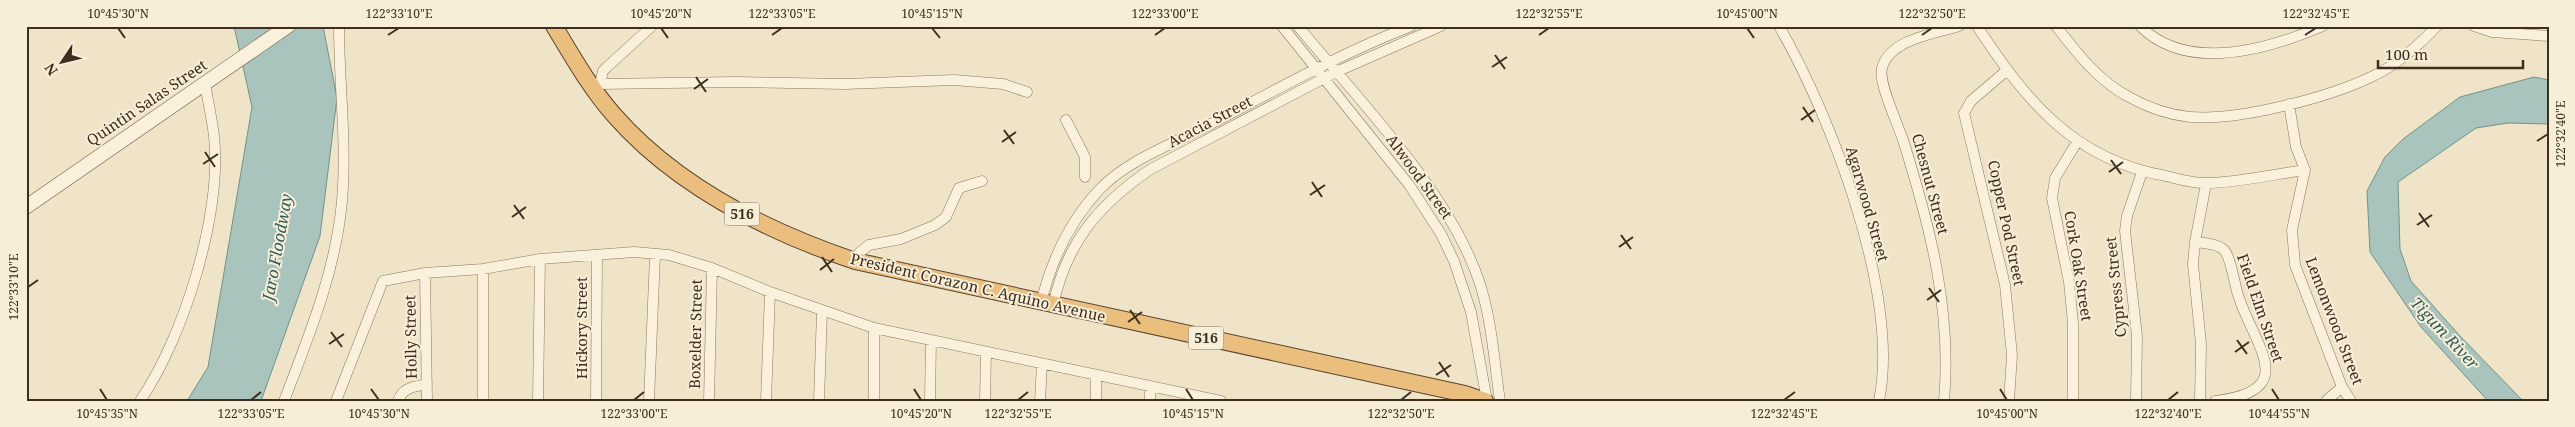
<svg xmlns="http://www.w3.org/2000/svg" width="2575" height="427" font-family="'Noto Serif',serif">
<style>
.water{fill:#a9c4bc;stroke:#6f938a}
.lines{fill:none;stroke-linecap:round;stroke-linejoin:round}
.minor-casing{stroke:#8d765c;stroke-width:11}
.secondary-casing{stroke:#6f573f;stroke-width:15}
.trunk-casing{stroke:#5b4430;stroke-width:18}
.minor{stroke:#faf1dc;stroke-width:10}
.secondary{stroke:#faf1dc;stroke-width:14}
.trunk{stroke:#eabe7c;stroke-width:16}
.ticks{fill:none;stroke:#3d2e20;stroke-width:2}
.labels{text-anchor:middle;stroke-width:4;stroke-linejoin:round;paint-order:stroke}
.shield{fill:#f7eed8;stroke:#756857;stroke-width:1}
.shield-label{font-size:14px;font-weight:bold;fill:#3d2e20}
.street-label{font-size:15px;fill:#3d2e20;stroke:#f7eed8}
.water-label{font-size:16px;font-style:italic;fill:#2f5d5a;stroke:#f7eed8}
.neatline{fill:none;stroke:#3d2e20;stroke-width:2}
.ticks-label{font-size:12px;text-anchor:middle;fill:#3d2e20}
</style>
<rect width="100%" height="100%" fill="#f0e4c8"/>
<path class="water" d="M234 26H323L337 98 320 236 261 401H187L208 367 252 107Z
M2534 77 2549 80V124L2508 123 2476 128 2398 182 2400 249 2411 281 2460 336 2523 401H2488L2421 327 2370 252 2367 191 2385 157 2403 139 2460 97Z"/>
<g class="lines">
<g class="minor-casing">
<path id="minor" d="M1282 26 1410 186 1441 234 1454 261 1471 312 1487 401
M1298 26C1359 101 1448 190 1479 281 1492 320 1494 361 1500 401
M1779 26C1832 118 1900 295 1879 401
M1977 26C2026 101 2074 160 2166 176 2179 179 2194 184 2207 183 2236 183 2275 174 2305 170
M2056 26C2077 53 2098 81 2129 97 2147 107 2170 115 2190 117 2238 121 2327 98 2371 77 2396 66 2418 46 2437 26
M2140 26C2188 74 2269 49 2323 26
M2474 26 2492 32 2549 36
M2006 71 1971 101 1964 113 2005 285 2012 355 2009 401
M600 84 603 71 607 67 652 26
M593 89 600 84 736 82 845 84 954 80 1003 84 1027 92
M2289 104 2296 147 2305 170 2292 230 2295 265 2342 387 2351 401
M1066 120 1085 157V177
M2195 242C2204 243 2218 244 2224 250 2231 257 2235 288 2239 298 2256 348 2300 391 2215 401
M855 261 859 253 869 245 901 239 935 225 946 217 959 188 982 181
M483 269V401
M425 273 427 401
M1041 303C1051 262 1070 221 1099 190 1126 161 1169 146 1203 128 1272 92 1339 54 1411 26
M1053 306C1066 243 1099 204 1151 169L1336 72 1441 26
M874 328V401
M1150 387V401
M140 401C184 337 222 214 214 136 212 119 208 101 205 84
M284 401C309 336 336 270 342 201 347 142 339 85 339 26
M336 401 383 281 425 273 483 269 540 259 634 252 669 255 712 268 770 292 874 328 1221 401
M398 401C403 387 414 387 427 384
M538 401 540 259
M596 401 597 255
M649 401 655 255
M709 401 712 268
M766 401 770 292
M819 401 822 311
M930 401 931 340
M985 401 986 352
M1040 401 1042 364
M1096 401V375
M1944 401C1952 310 1930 226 1903 140 1898 124 1878 83 1882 68 1890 39 1934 34 1959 26
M2073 401V323L2069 282 2052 198 2055 178 2077 142
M2136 401 2137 336 2125 231 2127 216 2142 172
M2200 401 2201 344 2193 264 2195 242 2206 184
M2326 401 2342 387"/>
</g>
<g class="secondary-casing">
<path id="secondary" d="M26 207 288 26"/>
</g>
<g class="trunk-casing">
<path id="trunk" d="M554 26C573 57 590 88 614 115 677 187 766 231 855 261L1465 394 1485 401"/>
</g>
<use href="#minor" class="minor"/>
<use href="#secondary" class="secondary"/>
<use href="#trunk" class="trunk"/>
</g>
<path class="ticks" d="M118 28 125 38M661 28 668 38M932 28 940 38M1747 28 1754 38M388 35 399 28M772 35 782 28M1155 35 1165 28M1539 35 1549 28M1922 35 1932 28M2305 35 2316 28M1495 55 1505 69M1492 67 1507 57M696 77 706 92M694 89 708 79M1803 107 1813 122M1801 120 1815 110M1004 130 1014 144M2537 141 2548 134M1002 142 1016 132M205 152 215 167M2111 160 2121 174M203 164 218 154M2109 172 2123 162M1312 182 1322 197M1310 195 1325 185M514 205 524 219M2419 213 2429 227M512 217 526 207M2417 225 2432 215M1621 235 1631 249M1619 247 1633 237M822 257 832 272M820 270 834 259M28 287 38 280M1929 288 1939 302M1927 300 1941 290M1130 310 1140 324M1128 322 1142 312M331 332 342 347M2237 340 2247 354M329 344 344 334M2235 352 2249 342M1439 362 1449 377M1436 375 1451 365M100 389 107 400M371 389 379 400M914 389 921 400M1186 389 1193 400M2000 389 2007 400M2272 389 2279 400M251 400 261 392M634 400 644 392M1018 400 1028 392M1401 400 1411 392M1784 400 1795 392M2168 400 2178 392"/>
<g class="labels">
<g class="shield">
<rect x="724.5" y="202.5" width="35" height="23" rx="4"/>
<rect x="1188.5" y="326.5" width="35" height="23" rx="4"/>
</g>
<g class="shield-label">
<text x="742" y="219">516</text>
<text x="1206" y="343">516</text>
</g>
<g class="street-label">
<text transform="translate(147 103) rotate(-34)" y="5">Quintin Salas Street</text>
<text transform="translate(1210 122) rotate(-28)" y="5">Acacia Street</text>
<text transform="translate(1419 177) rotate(54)" y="5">Alwood Street</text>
<text transform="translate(1930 184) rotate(75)" y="5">Chesnut Street</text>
<text transform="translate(1867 204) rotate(74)" y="5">Agarwood Street</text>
<text transform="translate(2006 223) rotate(78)" y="5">Copper Pod Street</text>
<text transform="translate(2078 266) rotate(81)" y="5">Cork Oak Street</text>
<text transform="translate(2116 287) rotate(-96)" y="5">Cypress Street</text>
<text transform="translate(978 288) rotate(13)" y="5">President Corazon C. Aquino Avenue</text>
<text transform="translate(2260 308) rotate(71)" y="5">Field Elm Street</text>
<text transform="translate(2334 321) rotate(69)" y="5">Lemonwood Street</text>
<text transform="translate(582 328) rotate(-90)" y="5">Hickory Street</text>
<text transform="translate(696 334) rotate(-89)" y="5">Boxelder Street</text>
<text transform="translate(411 337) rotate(-91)" y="5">Holly Street</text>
</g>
<g class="water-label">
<text transform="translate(277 247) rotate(-80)" y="6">Jaro Floodway</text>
<text transform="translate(2445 333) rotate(47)" y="6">Tigum River</text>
</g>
</g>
<rect width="2575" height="427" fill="none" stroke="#f7eed8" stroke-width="55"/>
<g transform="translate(62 62) rotate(235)" stroke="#f7eed8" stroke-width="4" paint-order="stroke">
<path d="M0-4L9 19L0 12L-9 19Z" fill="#3d2e20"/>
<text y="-8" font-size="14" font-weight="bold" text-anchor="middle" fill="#3d2e20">N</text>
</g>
<path d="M2378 60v8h145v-8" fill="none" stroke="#3d2e20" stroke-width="2.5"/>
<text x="2385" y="60" font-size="15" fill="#3d2e20" stroke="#f7eed8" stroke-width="4" paint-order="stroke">100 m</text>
<rect x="28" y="28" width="2520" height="372" class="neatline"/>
<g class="ticks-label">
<text x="118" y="18">10°45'30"N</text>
<text x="399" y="18">122°33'10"E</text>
<text x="661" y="18">10°45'20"N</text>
<text x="782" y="18">122°33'05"E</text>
<text x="932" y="18">10°45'15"N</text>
<text x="1165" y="18">122°33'00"E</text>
<text x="1549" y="18">122°32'55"E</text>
<text x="1747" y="18">10°45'00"N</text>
<text x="1932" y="18">122°32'50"E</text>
<text x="2316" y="18">122°32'45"E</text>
<text transform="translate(2561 134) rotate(-90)" y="4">122°32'40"E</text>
<text transform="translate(14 287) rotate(-90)" y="4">122°33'10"E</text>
<text x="107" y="418">10°45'35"N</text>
<text x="251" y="418">122°33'05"E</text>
<text x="379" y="418">10°45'30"N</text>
<text x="634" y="418">122°33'00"E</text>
<text x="921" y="418">10°45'20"N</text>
<text x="1018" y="418">122°32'55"E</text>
<text x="1193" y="418">10°45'15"N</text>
<text x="1401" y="418">122°32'50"E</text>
<text x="1784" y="418">122°32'45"E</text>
<text x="2007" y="418">10°45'00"N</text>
<text x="2168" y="418">122°32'40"E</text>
<text x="2279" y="418">10°44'55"N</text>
</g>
</svg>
